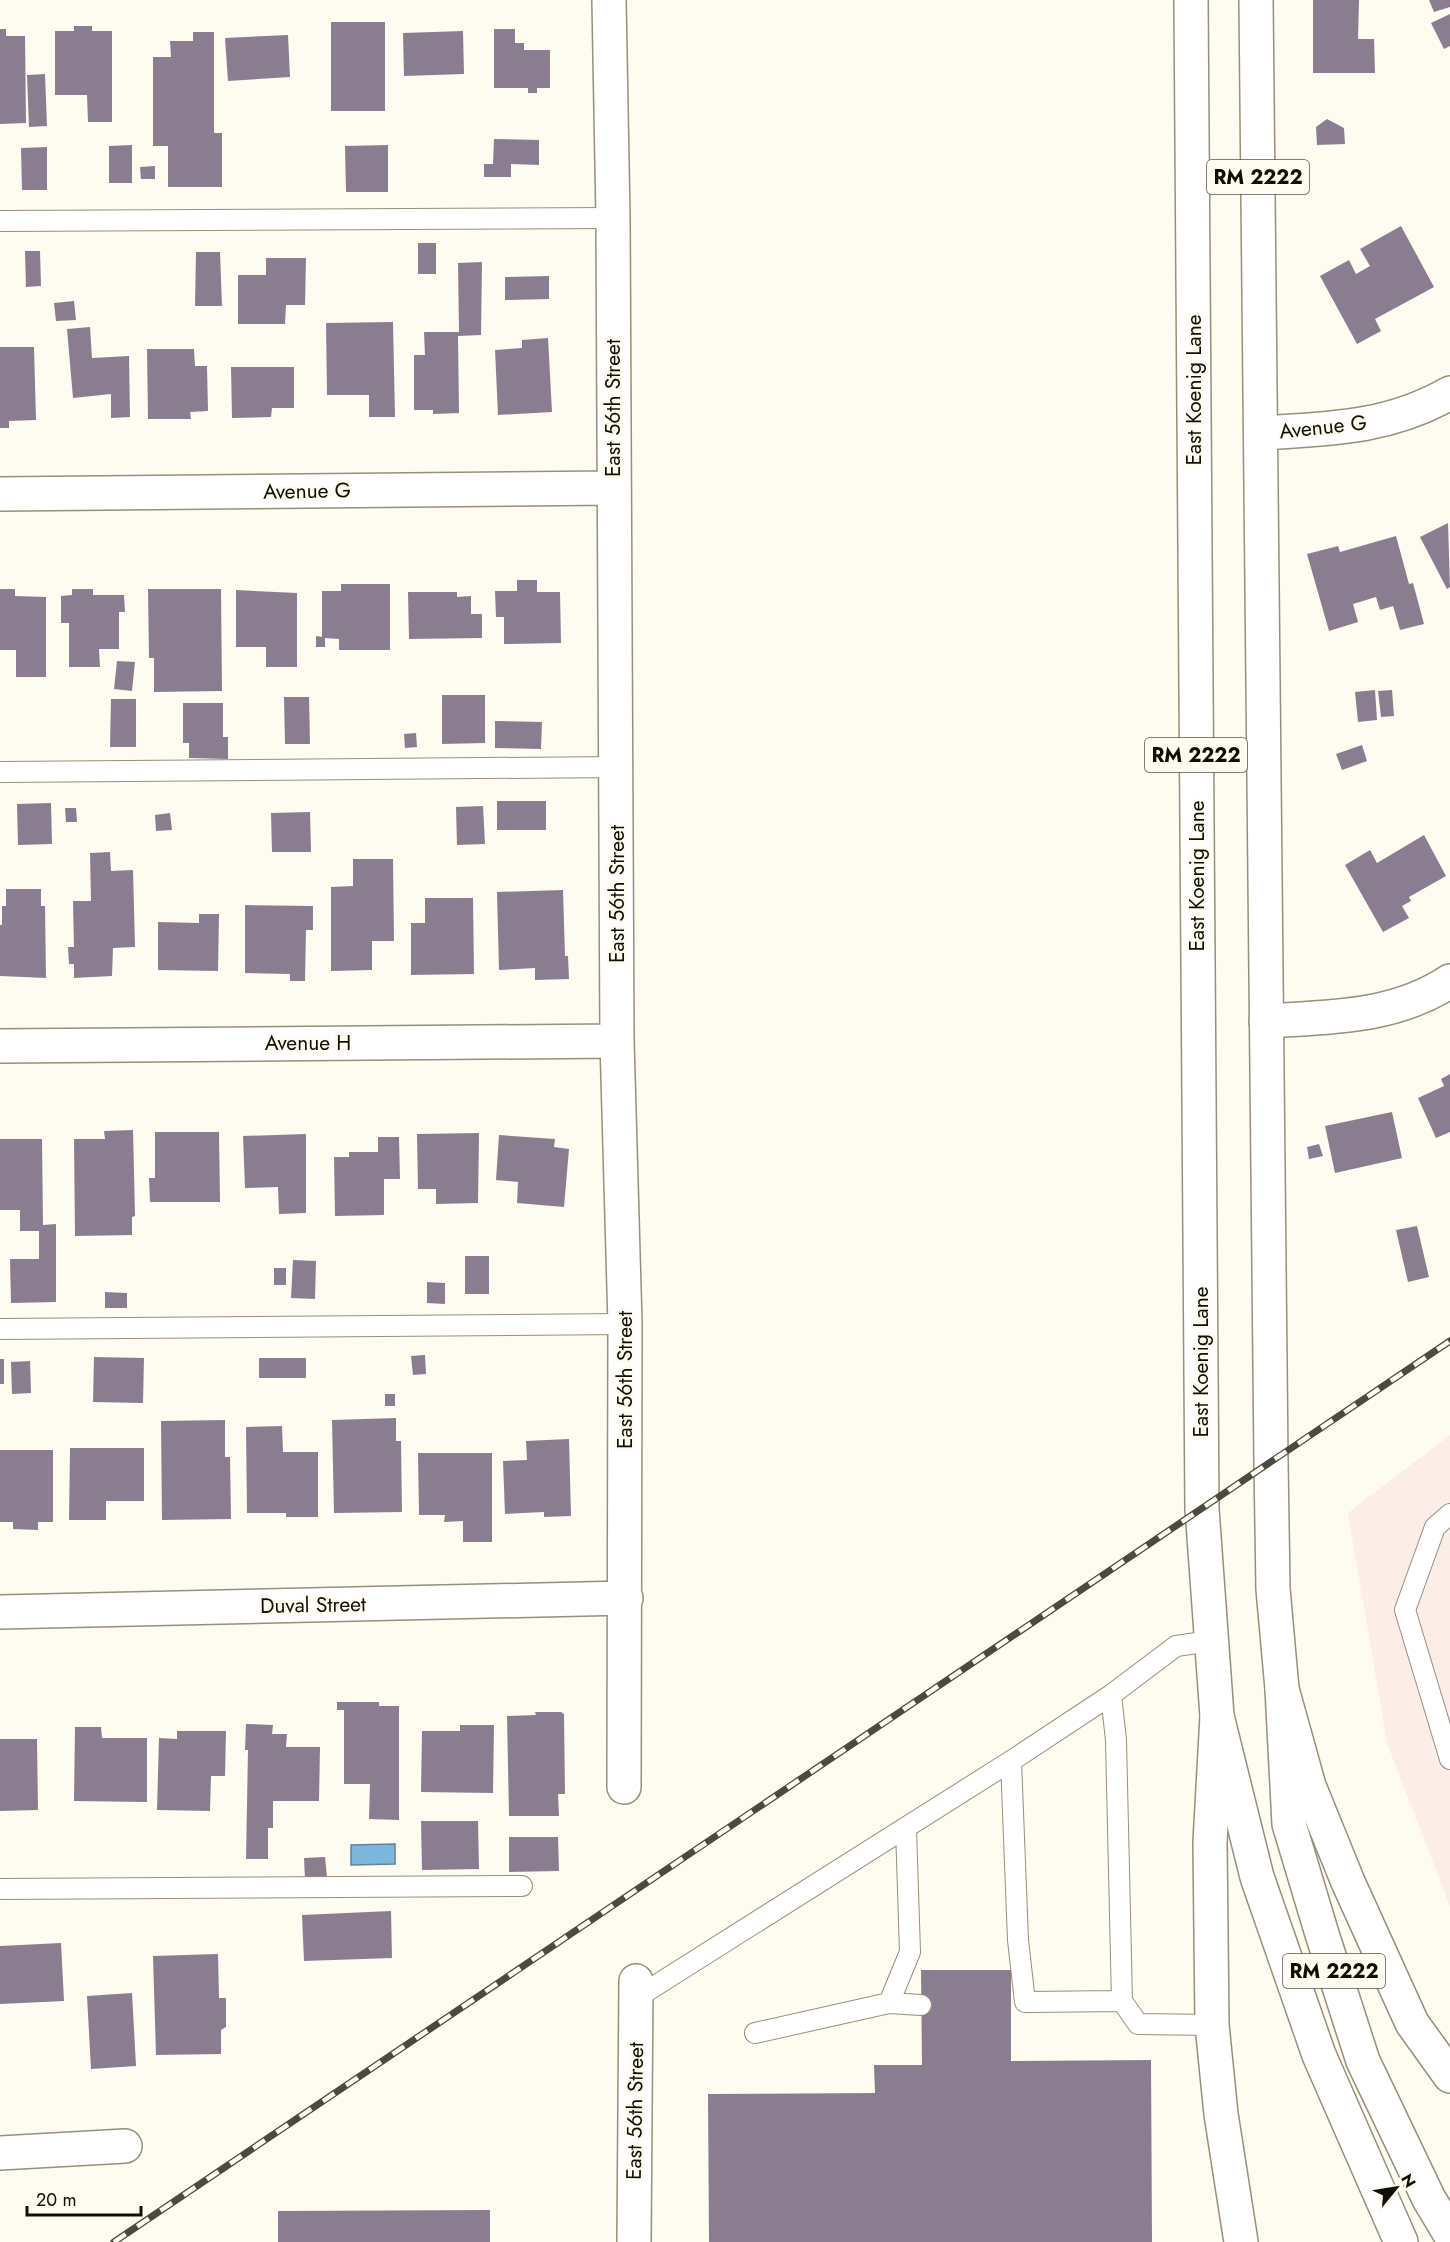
<svg xmlns="http://www.w3.org/2000/svg" width="1450" height="2242" font-family="Jost,sans-serif">
<style>
.commercial{fill:#fcede8}
.water{fill:#7db7de;stroke:#5c849d;stroke-width:1.5}
.building{fill:#8a7d90}
.lines{fill:none;stroke-linecap:round;stroke-linejoin:round}
.lane-casing{stroke:#968f79;stroke-width:22}
.street-casing{stroke:#968f79;stroke-width:36}
.primary-casing{stroke:#968f79;stroke-width:36}
.highway-casing{stroke:#968f79;stroke-width:36}
.lane{stroke:#fff;stroke-width:20}
.street{stroke:#fff;stroke-width:33}
.primary{stroke:#fff;stroke-width:33}
.highway{stroke:#fff;stroke-width:33}
.rail-casing{stroke:#4b4940;stroke-width:7}
.rail{stroke:#fefbf1;stroke-width:4.5;stroke-dasharray:14;stroke-linecap:butt}
.labels{text-anchor:middle;stroke-width:6;stroke-linejoin:round;paint-order:stroke}
.shield{fill:#fefbf1;stroke:#57544c;stroke-width:1.5}
.shield-label{font-size:20px;font-weight:bold;fill:#0f0d05}
.street-label{font-size:21px;fill:#0f0d05;stroke:#fefbf1}
</style>
<rect width="100%" height="100%" fill="#fefbf1"/>
<path class="commercial" d="M1450 1435V1906L1387 1743 1348 1513Z"/>
<path class="water" d="M395 1844V1864L351 1865V1845Z"/>
<path class="building" d="M1313 0H1359L1358 39H1374L1375 73H1313Z
M1429 0H1450V7L1434 12Z
M1450 14V46L1444 49 1431 23Z
M331 22H385V111H331Z
M74 26H92V31H112V122H88L87 95H55V31H74Z
M0 29H6V36H25L26 123 0 124Z
M494 29H515V43H524V50H550V88H537V93H528V88H494Z
M463 31 464 74 404 76 403 33Z
M193 32H214V133H222V187H168V146H153V57H171L170 41H193Z
M288 35 290 77 228 81 225 38Z
M45 74 47 126 29 127 27 75Z
M1327 119 1344 128 1345 144 1317 145 1316 127Z
M494 139 539 140V165L511 164V177H484V164H493Z
M132 145V183H109V146Z
M388 145V192H346L345 146Z
M47 147V190H22L21 148Z
M155 166V179H141L140 167Z
M1401 226 1434 287 1375 319 1381 331 1357 344 1320 276 1349 260 1356 274 1370 266 1360 249Z
M418 243H436V274H418Z
M25 251H40L41 286 26 287Z
M196 252H220L222 306H195Z
M266 258H306L305 305H286L285 324H238V275H266Z
M482 262 481 335 458 336 459 413 433 414V410H414V355H425L424 332H459L458 263Z
M549 276V299L505 300V277Z
M74 301 76 320 56 321 54 303Z
M393 322 395 417H369V395H327L326 323Z
M90 327 92 358 129 356 130 417 111 418V394L73 398 67 329Z
M548 338 552 412 498 415 495 350 522 348V340Z
M0 347H34L36 420 9 421V428H0Z
M147 349H194L195 366H207L208 411 190 412 191 419H148Z
M231 367H294V408H272L271 417 232 418Z
M1448 523 1450 587 1447 589 1420 537Z
M1396 536 1409 584 1413 583 1424 624 1400 630 1393 606 1380 610 1376 597 1353 604 1358 622 1329 631 1307 554 1338 546 1340 552Z
M517 580H537V592H560L561 643 504 644V617H496L495 591H517Z
M341 584H390V650H339V639L325 638V647H316V636L322 637V591H341Z
M0 589H15V596L46 597V677H16V650H0Z
M72 589H93V595H124L125 612H119V649H99L100 667H69V623H61V596L72 595Z
M148 589H221L222 691 154 692V658H149Z
M236 590 297 593V667H266V647H236Z
M408 592H457V597L471 596V614H482V638L409 639Z
M117 661 135 662 132 691 114 689Z
M1375 690 1377 720 1358 722 1355 692Z
M1392 690 1394 716 1381 717 1378 691Z
M442 695H485V743L442 744Z
M284 697H309L310 744H285Z
M111 699H136V747H110Z
M183 703H223V737H228V759L189 758V743H183Z
M495 721 542 722 541 749 495 748Z
M416 733 417 747 405 748 404 734Z
M1362 745 1367 761 1342 770 1336 754Z
M497 801H546V830H497Z
M51 803 52 844 18 845 17 804Z
M483 806 485 844 457 845 456 807Z
M65 808H76L77 822H66Z
M310 812 311 852H272L271 813Z
M170 813 172 830 156 831 155 815Z
M1424 835 1446 876 1409 897 1411 901 1402 906 1409 918 1383 932 1345 865 1370 850 1377 863Z
M110 852 111 871 133 870 135 947 113 948 112 976 74 978V964H69L68 947H74L73 901H91L90 853Z
M353 859H393L394 941H372V970L331 971V887L353 886Z
M6 889H41V906H45L46 978 0 976V925H2V906H6Z
M563 890 565 956H568L569 979 535 980V968L499 970 497 892Z
M425 898H473L474 974 411 975V923H425Z
M245 905 313 906V930H306L305 981H290V974L245 973Z
M199 914H219L218 971 158 970V922L199 923Z
M1450 1074V1132L1436 1138 1418 1098 1444 1086 1441 1079Z
M1392 1112 1402 1158 1335 1173 1325 1126Z
M133 1130 135 1216 132 1217V1235L75 1236 74 1139H105L104 1131Z
M155 1132H219L220 1202H150L149 1178H155Z
M479 1133 478 1203 436 1204V1189H418L417 1134Z
M306 1134V1213L279 1214 278 1187 245 1188 243 1136Z
M499 1135 555 1139 554 1147 569 1149 564 1207 517 1203 518 1182 496 1180Z
M378 1137H399L400 1179H384V1215L335 1216 334 1157H349V1152H378Z
M0 1139H42L43 1225 56 1224V1302L11 1303 10 1259H39V1231H20V1210H0Z
M1319 1144 1323 1156 1309 1159 1307 1147Z
M1417 1226 1429 1277 1408 1282 1396 1230Z
M465 1256H489V1294H465Z
M293 1260 316 1261 315 1299 291 1298Z
M274 1268H286V1285H274Z
M427 1282 445 1283V1304L427 1303Z
M105 1292 127 1293V1308H105Z
M425 1355 426 1374 413 1375 411 1356Z
M94 1357 144 1358 143 1403 93 1402Z
M259 1358H306V1378H259Z
M0 1359H4V1384H0Z
M30 1361 31 1393 12 1394 11 1362Z
M385 1394H395V1406H385Z
M396 1418V1441H401L402 1512 334 1513 332 1420Z
M225 1420V1457H230L231 1519 162 1520 161 1421Z
M282 1426 283 1452H318V1517H286V1513H247L246 1427Z
M569 1439 571 1516 544 1517V1512L505 1514 503 1461 527 1460 526 1441Z
M70 1448H144V1501H106V1520H69Z
M0 1450H53V1522H38V1530L13 1529V1522H0Z
M418 1453H492V1542H463V1521L444 1522 445 1515H419Z
M337 1702H379V1706H399V1820L369 1819 370 1784H344V1710H337Z
M535 1712H561L564 1714 565 1794H558L559 1816H509L507 1716 536 1715Z
M246 1724 273 1725 272 1734H287L286 1747H320L319 1801H273V1828H268V1859H246L248 1750H245Z
M460 1725H494L493 1793 421 1792 422 1731H460Z
M75 1727H101L102 1738H147V1802L74 1801Z
M177 1731H226L225 1776H211L210 1811 157 1810 159 1738 177 1739Z
M0 1739H37L38 1810 0 1811Z
M421 1821H478L479 1869 422 1870Z
M509 1837H558L559 1871 509 1872Z
M325 1857 327 1877 305 1879 304 1858Z
M391 1911 392 1958 304 1961 302 1915Z
M61 1943 64 2001 0 2004V1946Z
M218 1954 219 1998H226V2027L221 2030V2054L156 2055 153 1956Z
M921 1970H1011V2061L1151 2060 1152 2242H709L708 2094 875 2093 874 2065H922Z
M132 1993 136 2066 91 2069 87 1996Z
M490 2210V2242H278V2211Z"/>
<g class="lines">
<g class="lane-casing">
<path id="lane" d="M0 221 613 218
M0 772 617 767
M0 1329 625 1324
M1450 1514 1435 1527 1405 1610 1450 1759
M1111 1695 1116 1740 1122 2001 1138 2024 1212 2025
M1011 1761 1018 1940 1025 2002 1122 2001
M0 1889 522 1886
M636 1998 1011 1761 1111 1695 1176 1646 1211 1641
M889 2003 921 2005
M755 2033 889 2003 910 1952 906 1829"/>
</g>
<g class="street-casing">
<path id="street" d="M609 0 613 218 617 1041 625 1324 624 1787
M1261 433C1330 429 1389 428 1450 393
M0 494 613 488
M1266 1021C1329 1017 1395 1018 1450 981
M0 1046 617 1041
M0 1612 626 1598
M0 2153 125 2146
M634 2242 636 1981"/>
</g>
<g class="primary-casing">
<path id="primary" d="M1191 0 1202 1509 1217 1716 1210 1842 1212 2025 1221 2114 1241 2242
M1256 0 1271 1462 1273 1589 1282 1689 1309 1786 1348 1882 1412 2023 1450 2076"/>
</g>
<g class="highway-casing">
<path id="highway" d="M1282 1689 1289 1824 1322 1934 1363 2061 1429 2199 1450 2234
M1217 1716 1257 1877 1319 2055 1401 2242"/>
</g>
<use href="#lane" class="lane"/>
<use href="#street" class="street"/>
<use href="#primary" class="primary"/>
<use href="#highway" class="highway"/>
<g class="rail-casing">
<path id="rail" d="M114 2242 1450 1341"/>
</g>
<use href="#rail" class="rail"/>
</g>
<g class="labels">
<g class="shield">
<rect x="1207" y="160" width="102" height="34" rx="4.5"/>
<rect x="1145" y="738" width="102" height="34" rx="4.5"/>
<rect x="1283" y="1954" width="102" height="34" rx="4.5"/>
</g>
<g class="shield-label">
<text x="1258" y="184">RM 2222</text>
<text x="1196" y="762">RM 2222</text>
<text x="1334" y="1978">RM 2222</text>
</g>
<g class="street-label">
<text transform="translate(1194 390) rotate(-90)" y="7">East Koenig Lane</text>
<text transform="translate(613 408) rotate(-90)" y="7">East 56th Street</text>
<text transform="translate(1323 427) rotate(-6)" y="7">Avenue G</text>
<text transform="translate(307 491) rotate(-1)" y="7">Avenue G</text>
<text transform="translate(1197 876) rotate(-90)" y="7">East Koenig Lane</text>
<text transform="translate(617 894) rotate(-90)" y="7">East 56th Street</text>
<text x="308" y="1050">Avenue H</text>
<text transform="translate(1201 1362) rotate(-90)" y="7">East Koenig Lane</text>
<text transform="translate(625 1380) rotate(-90)" y="7">East 56th Street</text>
<text transform="translate(313 1605) rotate(-1)" y="7">Duval Street</text>
<text transform="translate(635 2111) rotate(-89)" y="7">East 56th Street</text>
</g>
</g>
<g transform="translate(1396 2188) rotate(60)" stroke="#fefbf1" stroke-width="4.5" paint-order="stroke">
<path d="M0-4.5L10 22L0 15L-10 22Z" fill="#0f0d05"/>
<text y="-9" font-size="16" font-weight="bold" text-anchor="middle" fill="#0f0d05">N</text>
</g>
<path d="M27 2206v9h114v-9" fill="none" stroke="#0f0d05" stroke-width="3"/>
<text x="36" y="2206" font-size="18" fill="#0f0d05" stroke="#fefbf1" stroke-width="4.5" paint-order="stroke">20 m</text>
</svg>
